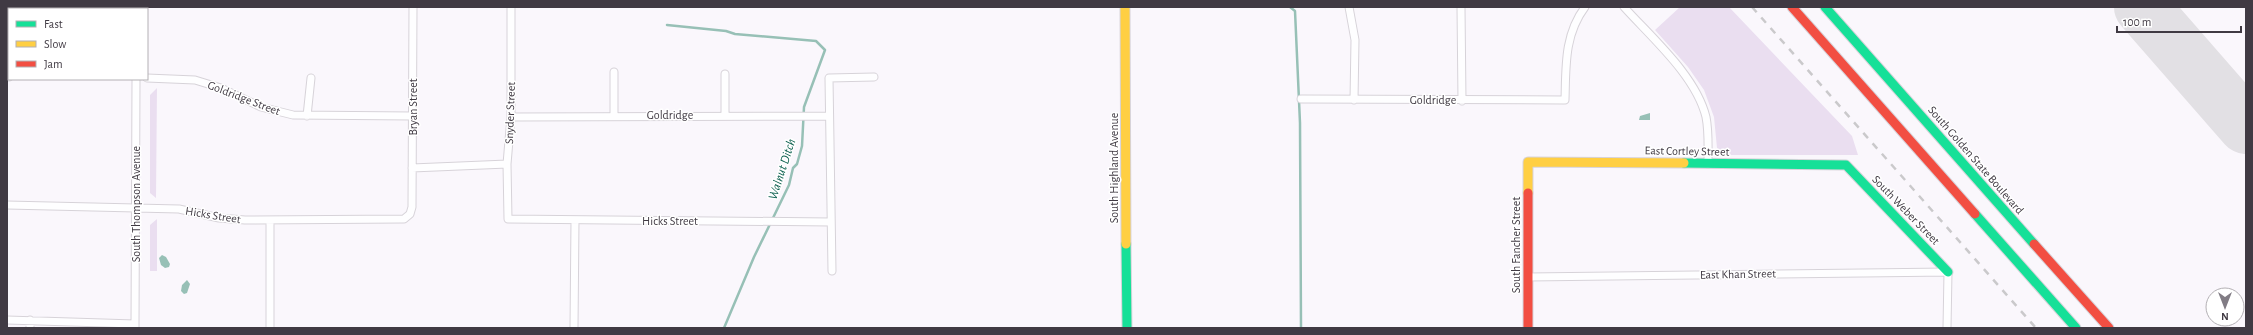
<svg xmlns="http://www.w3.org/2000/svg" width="2253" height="335" font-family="'Alegreya Sans',sans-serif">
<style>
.green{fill:#eadef0}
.water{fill:#97c0b6}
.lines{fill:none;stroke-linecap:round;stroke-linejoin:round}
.stream{stroke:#97c0b6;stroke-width:2.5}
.runway{stroke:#e2e0e4;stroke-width:56}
.street-casing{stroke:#d7d3d9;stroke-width:9}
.fast-casing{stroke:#d7d3d9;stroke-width:11}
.slow-casing{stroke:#d7d3d9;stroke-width:11}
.jam-casing{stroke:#d7d3d9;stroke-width:11}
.street{stroke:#fefeff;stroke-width:7}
.fast{stroke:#16e098;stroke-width:9}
.slow{stroke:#ffcf43;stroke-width:9}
.jam{stroke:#f24e42;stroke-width:9}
.rail{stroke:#cac9cb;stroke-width:2.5;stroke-dasharray:7 7;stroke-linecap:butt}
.labels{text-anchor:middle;stroke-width:3;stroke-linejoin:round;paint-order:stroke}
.street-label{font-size:12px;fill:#403a43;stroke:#fff}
.water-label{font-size:13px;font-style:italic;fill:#0d604f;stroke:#fff}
</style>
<rect width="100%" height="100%" fill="#faf7fc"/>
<path class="green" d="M1680 7H1729L1852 136 1858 155H1725L1717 148 1714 117 1704 90 1688 67 1655 30Z
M157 88 156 198 150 193V95Z
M157 219V271H150V225Z"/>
<path class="water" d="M1650 113V120H1639L1640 116Z
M162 255 166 257 170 264 169 267 165 268 161 265 159 258Z
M187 280 190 284 187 293 184 294 181 291 182 285Z"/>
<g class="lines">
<path class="stream" d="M1290 7 1295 11 1300 123 1301 328
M667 25 726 31 735 34 816 41 825 50 804 107 802 146 797 164 793 168 789 185 754 257 724 328"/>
<path class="runway" d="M2142 7 2246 126"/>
<g class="street-casing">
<path id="street" d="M135 7V9
M511 7V117L507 164 508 219 831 222
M1349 7 1355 40 1354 100
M1461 7 1462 101
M1624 7C1652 38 1696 76 1706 117 1709 132 1708 148 1708 164
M725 74V116
M7 77H9
M147 78 195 80 221 88 261 107 293 115 413 116
M1301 99 1565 100C1566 67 1564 35 1585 7
M614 115V72
M307 116 311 78
M511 117 829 116
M412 168 507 164
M7 205 179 209 219 218 245 220 404 219 410 214 412 207 413 7
M270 220V328
M832 271 829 78 874 77
M1528 277 1948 272 1947 328
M7 320 135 324
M30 320V328
M135 328 136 79
M574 328 575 220"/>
</g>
<g class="fast-casing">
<path id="fast" d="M1825 7 2034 244
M1684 163 1846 165 1948 272
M1975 214 2076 328
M1126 244 1127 328"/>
</g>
<g class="slow-casing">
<path id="slow" d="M1125 7 1126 244
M1528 193V162L1684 163"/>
</g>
<g class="jam-casing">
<path id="jam" d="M1792 7 1975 214
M1528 193V328
M2034 244 2109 328"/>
</g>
<use href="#street" class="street"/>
<use href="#fast" class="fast"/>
<use href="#slow" class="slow"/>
<use href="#jam" class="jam"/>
<path class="rail" d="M1752 7 2036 328"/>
</g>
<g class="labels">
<g class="street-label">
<text transform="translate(244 98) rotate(21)" y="4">Goldridge Street</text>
<text x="1433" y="104">Goldridge</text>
<text transform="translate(413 107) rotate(-90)" y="4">Bryan Street</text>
<text transform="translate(510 113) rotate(-88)" y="4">Snyder Street</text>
<text x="670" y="119">Goldridge</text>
<text transform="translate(1687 151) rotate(1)" y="4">East Cortley Street</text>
<text transform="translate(1976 160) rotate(49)" y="4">South Golden State Boulevard</text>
<text transform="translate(1114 168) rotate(-90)" y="4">South Highland Avenue</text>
<text transform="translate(136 204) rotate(-90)" y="4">South Thompson Avenue</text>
<text transform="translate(1906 210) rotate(46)" y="4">South Weber Street</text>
<text transform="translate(213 215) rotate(9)" y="4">Hicks Street</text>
<text x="670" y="225">Hicks Street</text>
<text transform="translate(1516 245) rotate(-90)" y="4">South Fancher Street</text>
<text transform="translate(1738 274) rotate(-1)" y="4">East Khan Street</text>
</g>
<g class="water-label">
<text transform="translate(781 169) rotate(-72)" y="5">Walnut Ditch</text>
</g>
</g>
<rect width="2253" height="335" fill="none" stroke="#403a43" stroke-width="16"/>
<rect x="8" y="8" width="140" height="72" fill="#ffffff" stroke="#b3b0b4"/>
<rect x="16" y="21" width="20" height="6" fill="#16e098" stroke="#b3b0b4"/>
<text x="44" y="28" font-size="12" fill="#403a43">Fast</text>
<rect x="16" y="41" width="20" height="6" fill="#ffcf43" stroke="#b3b0b4"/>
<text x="44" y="48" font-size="12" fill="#403a43">Slow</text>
<rect x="16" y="61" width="20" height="6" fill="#f24e42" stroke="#b3b0b4"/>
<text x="44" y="68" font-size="12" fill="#403a43">Jam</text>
<g transform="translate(2225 307) rotate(180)"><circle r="19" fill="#ffffff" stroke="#b3b0b4"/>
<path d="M0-3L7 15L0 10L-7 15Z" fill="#817c84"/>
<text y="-6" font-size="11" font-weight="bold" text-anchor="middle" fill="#403a43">N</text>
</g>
<path d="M2117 26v6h124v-6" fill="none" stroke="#403a43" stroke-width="2"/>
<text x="2123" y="26" font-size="12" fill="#403a43" stroke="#ffffff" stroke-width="3" paint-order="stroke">100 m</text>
</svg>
